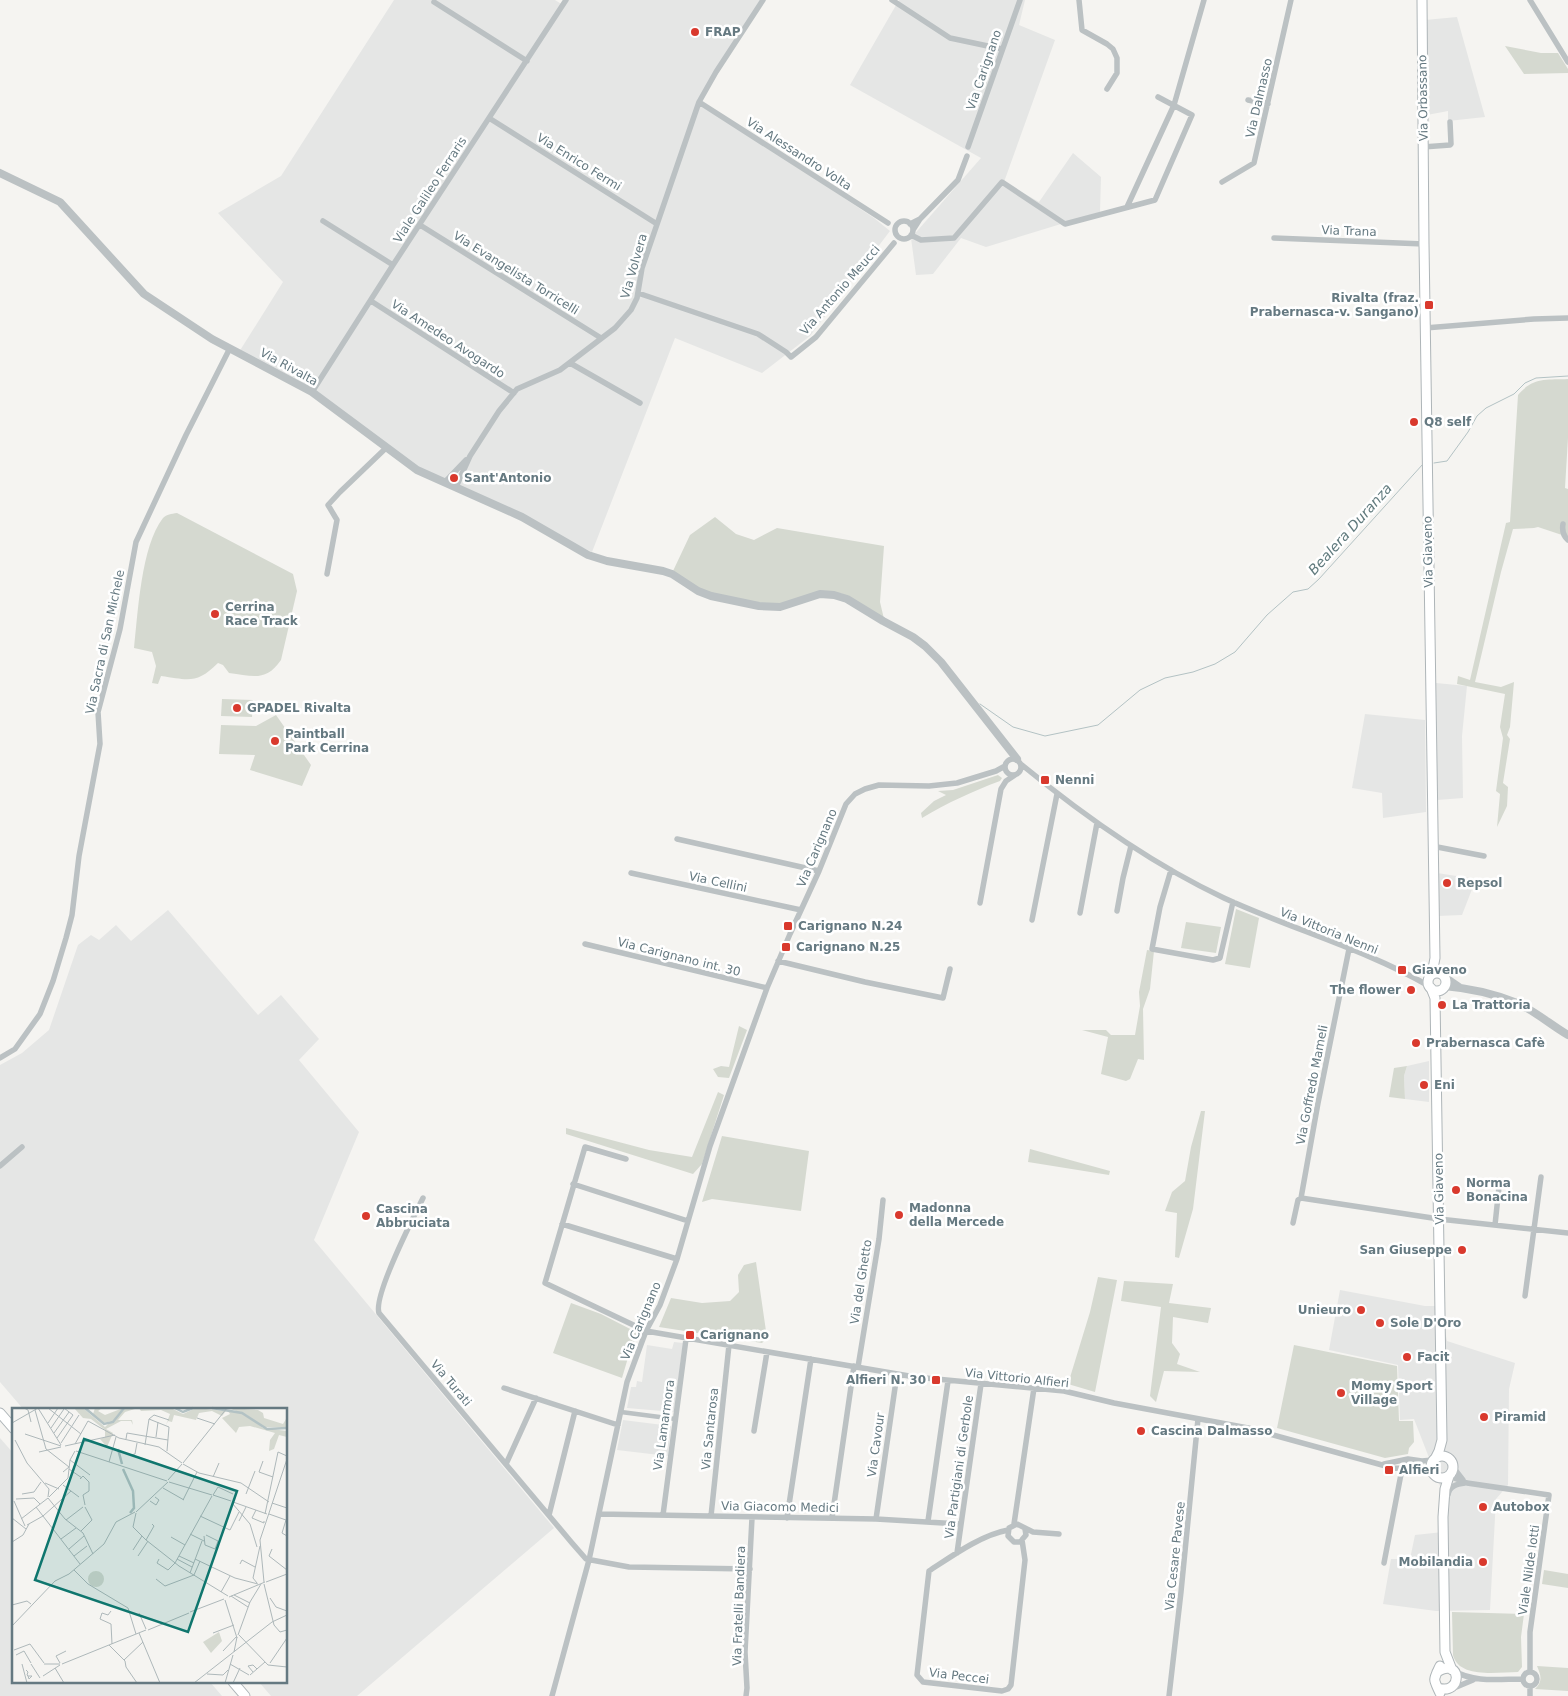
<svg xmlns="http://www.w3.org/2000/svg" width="1568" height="1696" font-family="'DejaVu Sans',sans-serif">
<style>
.built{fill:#e5e6e5}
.green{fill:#d5d9d0}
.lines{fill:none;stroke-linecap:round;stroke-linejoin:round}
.stream{stroke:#b3c2c4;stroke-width:1}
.secondary-casing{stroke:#aeb5b8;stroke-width:11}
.pedestrian{stroke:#bbc1c3;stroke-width:4.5}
.minor{stroke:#bbc1c3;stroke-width:5.5}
.tertiary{stroke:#bbc1c3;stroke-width:8}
.secondary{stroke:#fff;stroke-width:9}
.poi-dot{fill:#d9392d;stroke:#fff;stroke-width:2}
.labels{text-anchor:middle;stroke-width:5;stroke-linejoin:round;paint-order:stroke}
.poi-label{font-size:12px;font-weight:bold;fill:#657981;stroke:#fff;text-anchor:start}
.street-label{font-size:12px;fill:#657981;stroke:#fff}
.water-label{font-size:14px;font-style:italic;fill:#617b7e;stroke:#fff}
.inset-river{fill:none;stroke:#b3c2c4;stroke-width:2.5}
.inset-road{fill:none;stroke:#aeb8ba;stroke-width:1}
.view{fill:#0f766e;fill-opacity:0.15;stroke:#0f766e;stroke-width:2.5}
.inset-edge{fill:none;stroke:#657981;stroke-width:2.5}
</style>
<rect width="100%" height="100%" fill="#f5f4f1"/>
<path class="built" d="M394 0H555L563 5 566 0H764L700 102 874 218 890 231 810 336 762 373 675 338 592 552 401 460 312 392 239 352 283 282 218 213 281 176Z
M899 0H1025L1019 25 1055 40 1004 182 1039 202 1073 153 1101 177 1100 212 986 247 961 238 933 274 916 275 911 238 981 158 850 85Z
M1457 17 1485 117 1448 121V111L1427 115 1425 20Z
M1436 683 1467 686 1462 736 1463 798 1437 800Z
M1365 714 1425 720 1426 812 1383 818 1382 793 1352 788Z
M1437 873 1476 879 1462 915 1437 916Z
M168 910 258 1015 281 995 319 1039 299 1060 359 1132 314 1240 554 1528 357 1696H271L259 1682H286V1410H24L0 1382V1065L22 1053 49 1030 78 945 91 935 99 940 116 925 131 941Z
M1429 1061V1102L1405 1099 1404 1076 1407 1066Z
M1340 1290 1425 1306H1440L1447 1341 1515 1363 1509 1389 1508 1485 1496 1499 1490 1610 1436 1611 1383 1604 1391 1559H1410L1415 1535 1443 1532 1440 1486 1414 1419 1400 1420 1398 1365 1329 1350Z
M674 1342 683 1343 674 1412 627 1408 631 1387H636L637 1381 642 1382 647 1345 672 1349Z
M623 1420 671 1426 668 1456 617 1450Z
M0 1438 14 1454V1682H210L222 1696H0Z"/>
<path class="green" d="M1505 46 1541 53H1558L1568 69V73L1524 74Z
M1568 379V438L1565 488 1568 489V537L1538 527 1534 528 1513 529 1501 572 1475 682 1501 687 1514 682 1510 727 1507 735 1510 739 1503 783 1508 787 1507 806 1497 827 1500 794 1496 791 1503 738 1500 727 1505 694 1457 684 1458 676 1470 680 1506 523 1510 522 1518 395C1533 377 1546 380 1568 379Z
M177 513 293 574 297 591 281 660C266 682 253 676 229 673L223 665 218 663C197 684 189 680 161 676L158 684 152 683 156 666 152 652 134 648C138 613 141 546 163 518 167 514 171 514 177 513Z
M715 517 736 534 754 540 777 528 884 546 880 602 884 619 843 594 824 591 775 605 720 597 693 586 673 571 690 535Z
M222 699 253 700 252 717 221 716Z
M276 715 311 765 302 786 250 770 255 755 219 754 221 725 256 726Z
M998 775 1002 778 1000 781C973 791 947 803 922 818L921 813 934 801 946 795 938 791 953 790Z
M1236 909 1259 918 1250 968 1225 964Z
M1186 922 1221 927 1216 953 1181 948Z
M1147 950 1154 951 1150 989 1143 1009 1144 1060 1138 1059 1130 1079 1126 1081 1101 1074 1108 1037 1082 1030H1106L1111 1035H1135L1140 1006 1139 992Z
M739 1026 747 1030 729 1078 718 1077 713 1069 721 1066 729 1067Z
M1407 1066 1404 1076 1405 1099 1389 1097 1394 1068Z
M718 1092 724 1095 702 1164 693 1174 566 1134V1128L649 1150 692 1157Z
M1201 1111H1205L1193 1209 1179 1258 1175 1257 1177 1213 1165 1211 1172 1192 1185 1181 1191 1147Z
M722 1136 809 1151 801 1211 712 1199 702 1202Z
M1030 1149 1110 1171 1109 1175 1028 1162Z
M756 1262 767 1338 762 1343 659 1327 671 1298 702 1303 730 1301 739 1292 738 1275 744 1265Z
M1098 1277 1117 1280 1095 1392 1068 1384 1090 1312Z
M1124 1281 1173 1284 1169 1303 1211 1308 1208 1323 1173 1317 1172 1343 1180 1354 1177 1364 1200 1372 1164 1371 1156 1402 1150 1396 1161 1307 1121 1301Z
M571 1303 601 1314 638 1333 630 1351 622 1378 553 1353Z
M1294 1345 1397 1366 1399 1421H1413L1414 1442 1409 1448 1408 1454 1385 1458 1277 1428Z
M1544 1570 1568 1574V1588L1542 1584Z
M1452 1612 1524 1614 1521 1637 1522 1667 1518 1672C1498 1672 1459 1679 1453 1655Z
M1537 1666 1568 1668V1691L1535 1689C1543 1681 1541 1676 1537 1666Z"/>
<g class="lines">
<path class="stream" d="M1434 463 1447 461 1468 432 1477 416 1486 408 1514 394 1525 383 1536 378 1568 376
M980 704 1013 727 1045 736 1098 725 1140 690 1165 678 1193 672 1215 664 1235 652 1267 615 1293 592 1308 589 1319 579 1423 464"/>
<g class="secondary-casing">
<path id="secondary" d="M1422 0 1424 244 1435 958 1432 974
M1428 982a9 9 0 1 1 18 0a9 9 0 1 1-18 0Z
M1431 988 1435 998 1442 1440 1439 1451 1435 1459
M0 1413 14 1429
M1431 1467a11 11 0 1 1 22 0a11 11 0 1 1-22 0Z
M1449 1476 1445 1489 1443 1517 1445 1652 1452 1670
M1437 1672C1462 1656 1463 1696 1438 1688
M233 1682 245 1696
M1440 1693C1433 1678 1433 1681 1440 1666"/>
</g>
<path class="pedestrian" d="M621 1412 675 1419"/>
<path class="minor" d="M892 0 950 38 1002 49
M1079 0 1082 30 1107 44 1113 49 1117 58V73L1107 89
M1530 0 1568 62
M434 2 527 61
M1248 100 1268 104
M699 102 888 223
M489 118 657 224
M968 147 1020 0
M1423 147 1450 145 1451 144 1450 122
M1222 182 1254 163 1291 0
M1127 207 1174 105 1204 0
M920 219 958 180 967 156
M323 221 393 265
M895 230a9 9 0 1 1 18 0a9 9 0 1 1-18 0Z
M910 224 920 219 913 230
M420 225 601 338
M911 235 921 240 954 238 1002 182 1065 224 1155 200 1192 115 1158 97
M1274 238 1424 244
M638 293 758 334 786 352 791 357 816 337 894 243
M371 301 514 393
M1425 328 1534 319 1568 318
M570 363 640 403
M312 392 393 265 566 0
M445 482 466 460
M456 487 470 456 499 411 517 389 560 370 615 328 631 310 637 298 642 268 699 102 716 72 763 0
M1563 524C1562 530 1563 536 1568 540
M327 574 337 520 328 505 340 492 386 448
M1005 767a8 8 0 1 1 16 0a8 8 0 1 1-16 0Z
M1022 765C1084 816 1150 863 1224 898 1291 929 1365 949 1429 986
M677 839 819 871
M1432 846 1484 856
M1171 870 1160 907 1152 949 1213 960 1220 958 1233 902
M631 873 801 910
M980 903 1001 789 1006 781 1015 775
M1117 911 1123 878 1131 846
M1080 913 1097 823
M1032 920 1057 794
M585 944 767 988
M778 961 865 982 943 998 950 969
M0 1058 15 1049 40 1014 53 981 66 938 72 915 79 856 100 744 98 712 120 629 136 542 186 435 230 348
M626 1159 585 1147 545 1283 646 1331 915 1377 1064 1391 1114 1403 1248 1428 1393 1468C1409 1470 1416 1464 1432 1471
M0 1166 22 1147
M573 1184 688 1221
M423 1198C413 1218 373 1296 379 1313L572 1543 586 1559 629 1567 750 1569
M1301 1198 1439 1219 1568 1233
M1293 1223 1298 1200 1301 1198 1318 1103 1349 949
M562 1224 677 1259
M1495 1225 1499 1187
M1525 1296 1541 1177
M858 1367 879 1239 883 1200
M504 1388 618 1425
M754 1431 767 1352
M506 1464 536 1398
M1384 1464 1408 1459 1422 1461 1433 1460
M1453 1467 1463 1480
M1449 1476 1467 1483 1549 1495 1530 1632V1671
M1448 1495C1449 1486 1457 1484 1465 1483
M599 1514 876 1519 960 1524
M549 1515 575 1411
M663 1515 686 1339
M711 1516 729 1345
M787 1518 811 1359
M832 1518 854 1366
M876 1519 897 1374
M928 1521 948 1381
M1014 1524 1034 1388
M1025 1529 1026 1535 1020 1542H1014L1008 1536 1009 1528 1017 1524 1033 1532 1059 1534
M1008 1530C981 1535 952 1556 929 1571L917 1675 923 1682 1002 1691 1008 1689 1011 1685 1025 1560 1022 1540
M957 1553 981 1384
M1384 1563 1402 1469 1406 1465 1417 1461
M1454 1671C1475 1683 1499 1679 1523 1679
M1523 1679a7 7 0 1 1 14 0a7 7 0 1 1-14 0Z
M1530 1686V1696
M1454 1688 1473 1680
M552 1696 589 1560 627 1382 646 1331 660 1305 677 1259 710 1146 767 988 790 934 819 871 846 804 855 794 865 789 879 785 929 786 957 783 996 771 1005 766
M746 1696 747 1688 745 1652 752 1518
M1169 1696 1181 1592 1198 1419"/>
<path class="tertiary" d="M0 173 60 202 144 294 212 339 312 392 417 470 522 517 588 555 607 561 663 571 672 574 698 591 711 596 759 606 780 607 820 594 834 595 847 599 883 621 913 637 925 646 941 662 1017 759
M1443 976 1459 987
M1444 986C1468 988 1495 994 1517 1003 1535 1011 1551 1025 1568 1035"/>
<use href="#secondary" class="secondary"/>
</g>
<g class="poi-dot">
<circle cx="695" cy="32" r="5"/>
<rect x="1424" y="300" width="10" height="10" rx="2.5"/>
<circle cx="1414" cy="422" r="5"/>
<circle cx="454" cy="478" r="5"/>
<circle cx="215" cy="614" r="5"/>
<circle cx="237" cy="708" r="5"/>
<circle cx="275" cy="741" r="5"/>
<rect x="1040" y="775" width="10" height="10" rx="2.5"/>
<circle cx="1447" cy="883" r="5"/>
<rect x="783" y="921" width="10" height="10" rx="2.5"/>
<rect x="781" y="942" width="10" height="10" rx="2.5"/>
<rect x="1397" y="965" width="10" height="10" rx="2.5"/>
<circle cx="1411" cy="990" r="5"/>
<circle cx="1442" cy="1005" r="5"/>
<circle cx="1416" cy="1043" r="5"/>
<circle cx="1424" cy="1085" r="5"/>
<circle cx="1456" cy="1190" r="5"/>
<circle cx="899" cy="1215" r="5"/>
<circle cx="366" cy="1216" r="5"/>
<circle cx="1462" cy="1250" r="5"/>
<circle cx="1361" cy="1310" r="5"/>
<circle cx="1380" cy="1323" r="5"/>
<rect x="685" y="1330" width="10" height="10" rx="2.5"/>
<circle cx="1407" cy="1357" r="5"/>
<rect x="931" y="1375" width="10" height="10" rx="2.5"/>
<circle cx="1341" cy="1393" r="5"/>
<circle cx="1484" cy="1417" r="5"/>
<circle cx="1141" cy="1431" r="5"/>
<rect x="1384" y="1465" width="10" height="10" rx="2.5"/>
<circle cx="1483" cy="1507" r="5"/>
<circle cx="1483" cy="1562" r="5"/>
</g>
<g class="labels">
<g class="poi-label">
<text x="705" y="36">FRAP</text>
<text x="1419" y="302" text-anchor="end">Rivalta (fraz.<tspan x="1419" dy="14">Prabernasca-v. Sangano)</tspan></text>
<text x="1424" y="426">Q8 self</text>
<text x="464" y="482">Sant'Antonio</text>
<text x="225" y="611">Cerrina<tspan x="225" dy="14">Race Track</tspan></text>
<text x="247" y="712">GPADEL Rivalta</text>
<text x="285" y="738">Paintball<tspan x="285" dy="14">Park Cerrina</tspan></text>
<text x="1055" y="784">Nenni</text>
<text x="1457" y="887">Repsol</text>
<text x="798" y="930">Carignano N.24</text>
<text x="796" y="951">Carignano N.25</text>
<text x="1412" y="974">Giaveno</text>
<text x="1401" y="994" text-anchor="end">The flower</text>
<text x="1452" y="1009">La Trattoria</text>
<text x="1426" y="1047">Prabernasca Cafè</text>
<text x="1434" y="1089">Eni</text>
<text x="1466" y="1187">Norma<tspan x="1466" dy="14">Bonacina</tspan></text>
<text x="909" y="1212">Madonna<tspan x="909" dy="14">della Mercede</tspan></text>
<text x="376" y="1213">Cascina<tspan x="376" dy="14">Abbruciata</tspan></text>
<text x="1452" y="1254" text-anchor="end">San Giuseppe</text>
<text x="1351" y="1314" text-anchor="end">Unieuro</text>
<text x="1390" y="1327">Sole D'Oro</text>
<text x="700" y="1339">Carignano</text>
<text x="1417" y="1361">Facit</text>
<text x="926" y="1384" text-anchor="end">Alfieri N. 30</text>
<text x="1351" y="1390">Momy Sport<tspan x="1351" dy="14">Village</tspan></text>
<text x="1494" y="1421">Piramid</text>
<text x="1151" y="1435">Cascina Dalmasso</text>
<text x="1399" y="1474">Alfieri</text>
<text x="1493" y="1511">Autobox</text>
<text x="1473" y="1566" text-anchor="end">Mobilandia</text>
</g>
<g class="street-label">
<text transform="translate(984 70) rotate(-71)" y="4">Via Carignano</text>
<text transform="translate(1259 98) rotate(-77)" y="4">Via Dalmasso</text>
<text transform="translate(1423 98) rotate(-91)" y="4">Via Orbassano</text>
<text transform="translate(799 154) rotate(33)" y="4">Via Alessandro Volta</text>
<text transform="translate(579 162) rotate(32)" y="4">Via Enrico Fermi</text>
<text transform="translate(430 190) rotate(-57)" y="4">Viale Galileo Ferraris</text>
<text transform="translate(1349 231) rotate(2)" y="4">Via Trana</text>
<text transform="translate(634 266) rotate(-74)" y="4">Via Volvera</text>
<text transform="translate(516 273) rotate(32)" y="4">Via Evangelista Torricelli</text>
<text transform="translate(840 290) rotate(-49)" y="4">Via Antonio Meucci</text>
<text transform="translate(448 339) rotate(33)" y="4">Via Amedeo Avogardo</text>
<text transform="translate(289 367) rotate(29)" y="4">Via Rivalta</text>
<text transform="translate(1428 552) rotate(-91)" y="4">Via Giaveno</text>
<text transform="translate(105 642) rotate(-78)" y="4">Via Sacra di San Michele</text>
<text transform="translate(817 848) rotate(-67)" y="4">Via Carignano</text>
<text transform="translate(718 882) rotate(12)" y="4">Via Cellini</text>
<text transform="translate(1329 931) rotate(22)" y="4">Via Vittoria Nenni</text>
<text transform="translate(679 957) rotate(14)" y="4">Via Carignano int. 30</text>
<text transform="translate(1312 1085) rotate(-79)" y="4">Via Goffredo Mameli</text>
<text transform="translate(1439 1189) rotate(-91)" y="4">Via Giaveno</text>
<text transform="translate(861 1282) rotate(-81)" y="4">Via del Ghetto</text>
<text transform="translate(641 1321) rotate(-67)" y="4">Via Carignano</text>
<text transform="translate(1017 1378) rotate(6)" y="4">Via Vittorio Alfieri</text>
<text transform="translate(451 1383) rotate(50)" y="4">Via Turati</text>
<text transform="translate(664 1425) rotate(-82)" y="4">Via Lamarmora</text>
<text transform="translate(710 1429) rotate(-84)" y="4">Via Santarosa</text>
<text transform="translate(876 1445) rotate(-82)" y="4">Via Cavour</text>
<text transform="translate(959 1467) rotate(-82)" y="4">Via Partigiani di Gerbole</text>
<text transform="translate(780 1507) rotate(1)" y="4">Via Giacomo Medici</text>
<text transform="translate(1175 1556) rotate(-84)" y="4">Via Cesare Pavese</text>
<text transform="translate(1529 1570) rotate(-82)" y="4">Viale Nilde Iotti</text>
<text transform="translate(739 1606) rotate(-88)" y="4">Via Fratelli Bandiera</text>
<text transform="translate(959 1676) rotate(7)" y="4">Via Peccei</text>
</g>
<g class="water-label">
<text transform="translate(1350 529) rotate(-48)" y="5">Bealera Duranza</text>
</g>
</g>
<g transform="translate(12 1408)">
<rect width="275" height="275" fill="#f5f4f1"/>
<path d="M62 0H71L93 19 113 0H126L113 4 106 12H120L121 17 119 13H109L94 21 101 25 95 39 88 31 93 29V22L79 11 71 10ZM83 0H90L86 3 93 7 111 0 100 13 91 15 77 4 81 6ZM127 0H159L171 6 184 0 214 3 210 8 200 3 187 5 184 12 162 7 160 14 156 13 154 17 158 6 149 2 129 3ZM216 0 246 2 251 5 252 10 271 16 274 11 275 19H251L235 7ZM216 3 231 5 251 20 275 23V29L267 27 262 41 257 43 258 32 263 25 238 18 227 19 224 25 210 10 218 6ZM76 171a8 8 0 1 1 16 0a8 8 0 1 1-16 0ZM207 224 210 233 199 245 191 234Z" fill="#d5d9d0"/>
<path class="inset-river" d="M73 0 92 16 101 14 112 0M163 0 171 4 181 0M200 0 230 5 255 21 275 20M106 41 110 56M111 61 121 83 122 100 118 105"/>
<path class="inset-road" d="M12 0 16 2 19 14M36 0 69 26M23 2 34 41 57 59 51 64M185 10 203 16M137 11 157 19 155 43M137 11 142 7 157 12M0 15 26 0 49 37M36 15 46 0M39 20 52 1M42 25 57 4M13 26 49 38M144 29 146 14M45 30 61 7 52 0M114 31 115 25 156 32M3 32 15 55 37 81 36 89M49 35 67 7M63 36 76 13 107 30 147 39 170 55M133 37 137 11M53 38 103 27M64 43 155 73M27 44 49 39M119 47 123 46 125 35M58 52 78 67M251 53 247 64 261 69M97 54 104 29M171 55 215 0M171 56 187 65 229 75 257 94M57 61 70 70M201 69 207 55M68 71 71 68 77 74V83L71 87 73 97M156 72 170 56M157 74 200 87M33 75 47 81M51 77 67 89M151 80 172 92M10 86 22 84 29 74M234 86 243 63M201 87 206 79 221 86M201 87 219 93M37 89 56 70 58 52 63 43M36 90 53 111 71 125 81 146M4 91 22 90 28 96M171 92 185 64M2 93 13 118M138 93 144 97 147 92 143 89M221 94 255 106M220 95 238 116 245 139M260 95 275 100M24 99 68 156M244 102 240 110 252 115V113M124 104 156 74M124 105 121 119 134 132 167 158 216 188M253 106 266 44 275 48M257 106 274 112M31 108 59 83M188 108 218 122M0 110 14 121M9 111 36 90M54 112 71 99M274 112 270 125 275 128M227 113 234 99M15 117 31 108M218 122 227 104M69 123 80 112 73 99M178 126 192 133M192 128 193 137 203 141 206 133 194 127M159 129 173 137M49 131 64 120M134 132 142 118 140 116M0 134 11 127 17 116M57 141 72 128M260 141 257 148 275 162M121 142 130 128M62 148 75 138M126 148 136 133M167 148 182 155M147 151 145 155 156 162 163 155 200 88M165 151 180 159M183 151 223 170 246 176M228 156 230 152 243 159M62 162 76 176 116 200 124 226M178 165 190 133M182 167 188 153M144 171 153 178 182 167M252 174 248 132 275 51M254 174 275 166M245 175 241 170 248 138M252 176 262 217 268 224 275 222M209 184 218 168M222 187 238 195M219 188 236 199M217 189 253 174M258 190 264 199 275 203M213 192 225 230M0 197 15 193 19 196M99 203 96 207 90 205 88 211 99 216 100 236M178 204 212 191M127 205 134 221M0 218 43 173 57 166 92 136 104 114 123 104M136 222 177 205M127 225 148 275M201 225 222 217M226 227 238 194 249 176M227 227 256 257 275 259M97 237 113 253 114 259 125 275M2 242 18 236 32 255M211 243 225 228M222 244 225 229M4 247 12 243 19 255M112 252 131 234M48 255 44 248 54 243M258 255 275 230M10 256 15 275M19 256 28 270M32 256H48M50 256 134 222M218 256 237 267M43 260 52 275M14 262 16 264 15 267 16 268 17 271 20 268H16M241 264 236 258 241 257 245 261M195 266 211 267 216 262M238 267 253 254M31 268 48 257M182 275 260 214 275 207M213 275 221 247M221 275 228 260"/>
<path class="view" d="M72 31 225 83 176 224 23 172Z"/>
<rect width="275" height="275" class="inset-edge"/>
</g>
</svg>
